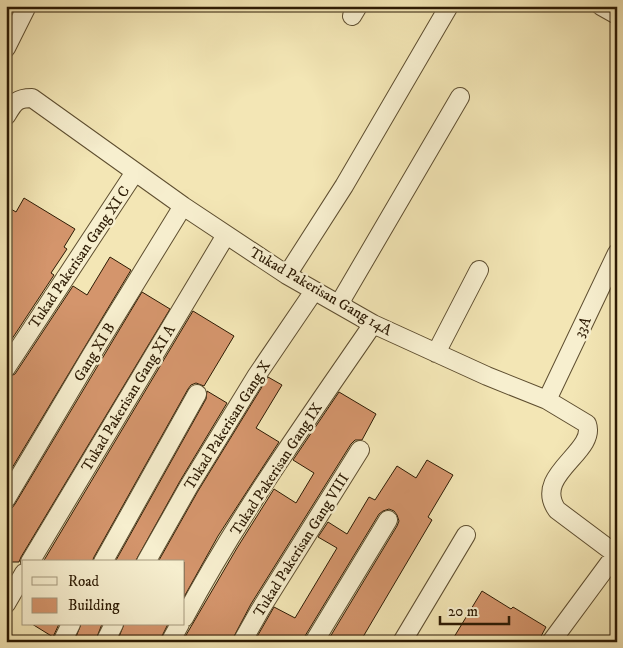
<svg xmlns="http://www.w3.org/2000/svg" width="623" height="648" font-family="'IM FELL DW Pica',serif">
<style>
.building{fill:#d4956c;stroke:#2d1b04}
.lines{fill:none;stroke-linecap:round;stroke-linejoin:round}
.minor-casing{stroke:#5e4e30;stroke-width:20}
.minor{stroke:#f7efcf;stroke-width:18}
.labels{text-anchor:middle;stroke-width:5;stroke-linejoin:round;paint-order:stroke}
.street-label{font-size:15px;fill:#2d1b04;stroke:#f7efcf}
</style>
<rect width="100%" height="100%" fill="#f3e6b5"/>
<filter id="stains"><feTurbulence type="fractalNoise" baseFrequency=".004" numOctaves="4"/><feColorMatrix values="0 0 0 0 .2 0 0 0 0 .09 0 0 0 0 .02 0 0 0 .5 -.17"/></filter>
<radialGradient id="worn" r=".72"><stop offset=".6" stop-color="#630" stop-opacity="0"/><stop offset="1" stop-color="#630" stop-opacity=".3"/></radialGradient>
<path class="building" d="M24 198 75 229 64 247 67 249 51 273 54 275 6 348V206L16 212Z
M110 257 131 270 6 478V378L15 374 73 286 87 295Z
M142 292 170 309 21 557 19 562H6V510L12 508 15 504Z
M193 311 234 336 204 386 196 383 191 385 188 389 94 557 92 562H43Z
M268 377 282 385 256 428 279 442 218 536 184 597V562H158L198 491Z
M207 391 227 403 180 481 135 562H115L206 399Z
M339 392 376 414 362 440H355L351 444 251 604 231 642H182L237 548 274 489 296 503 314 473 293 460Z
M427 460 453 475 428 517 432 520 360 642H327L397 526 399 521 397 515 394 511 389 509 383 511 379 514 305 636 303 642H254L274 607 295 618 337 548 318 537 328 522 347 534 369 497 375 500 397 466 416 478Z
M482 591 511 609 513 607 546 627 538 642H451Z
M32 624H59L53 637Z
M81 624H102L95 642H74Z
M124 624H168L159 642H117Z"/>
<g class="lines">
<g class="minor-casing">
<path id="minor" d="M601 6 617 15
M352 16 358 6
M6 48 27 6
M6 116C14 103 16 98 32 98L183 206 287 275 373 324 487 376 547 400 587 424C597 452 532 475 557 510L617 555
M287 275 344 186 449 6
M339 304 460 97
M436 353 479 270
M6 368 135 172
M547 400 617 253
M6 499 92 354 183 206
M30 562 226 235
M103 562 197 394
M146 562 189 486 257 375 314 291
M6 604 24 573
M184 618C239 515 307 420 373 324
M62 642 71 624
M105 642 114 624
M170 642 180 624
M242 642 260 610 360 450
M314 642 388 520
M402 642 466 535
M551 642 616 554"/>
</g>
<use href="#minor" class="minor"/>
</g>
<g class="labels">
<g class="street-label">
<text transform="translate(79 257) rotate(-56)" y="5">Tukad Pakerisan Gang XI C</text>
<text transform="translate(321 291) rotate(30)" y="5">Tukad Pakerisan Gang 14A</text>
<text transform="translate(582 327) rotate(-65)" y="5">33A</text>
<text transform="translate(94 352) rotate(-59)" y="5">Gang XI B</text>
<text transform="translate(128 398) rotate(-59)" y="5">Tukad Pakerisan Gang XI A</text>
<text transform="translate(227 425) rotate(-58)" y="5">Tukad Pakerisan Gang X</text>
<text transform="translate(276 469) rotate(-57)" y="5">Tukad Pakerisan Gang IX</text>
<text transform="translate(301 545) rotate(-58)" y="5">Tukad Pakerisan Gang VIII</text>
</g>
</g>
<rect width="623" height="648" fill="none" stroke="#f3e6b5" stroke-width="25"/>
<rect x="8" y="8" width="608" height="633" fill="none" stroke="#2d1b04" stroke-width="2.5"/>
<rect x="12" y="12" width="598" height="623" fill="none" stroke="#2d1b04"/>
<rect x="22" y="560" width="162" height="65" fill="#f7efcf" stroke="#a69a7e"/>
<rect x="32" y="577" width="25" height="8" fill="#f7efcf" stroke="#a69a7e"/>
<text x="68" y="586" font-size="15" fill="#2d1b04">Road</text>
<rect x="32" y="598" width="25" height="15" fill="#d4956c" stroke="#a69a7e"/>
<text x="68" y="610" font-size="15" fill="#2d1b04">Building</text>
<path d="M440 616v8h69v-8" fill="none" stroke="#2d1b04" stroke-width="2.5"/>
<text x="448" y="616" font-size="15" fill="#2d1b04" stroke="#f7efcf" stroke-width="4" paint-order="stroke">20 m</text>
<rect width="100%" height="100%" filter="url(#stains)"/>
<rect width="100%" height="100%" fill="url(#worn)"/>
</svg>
